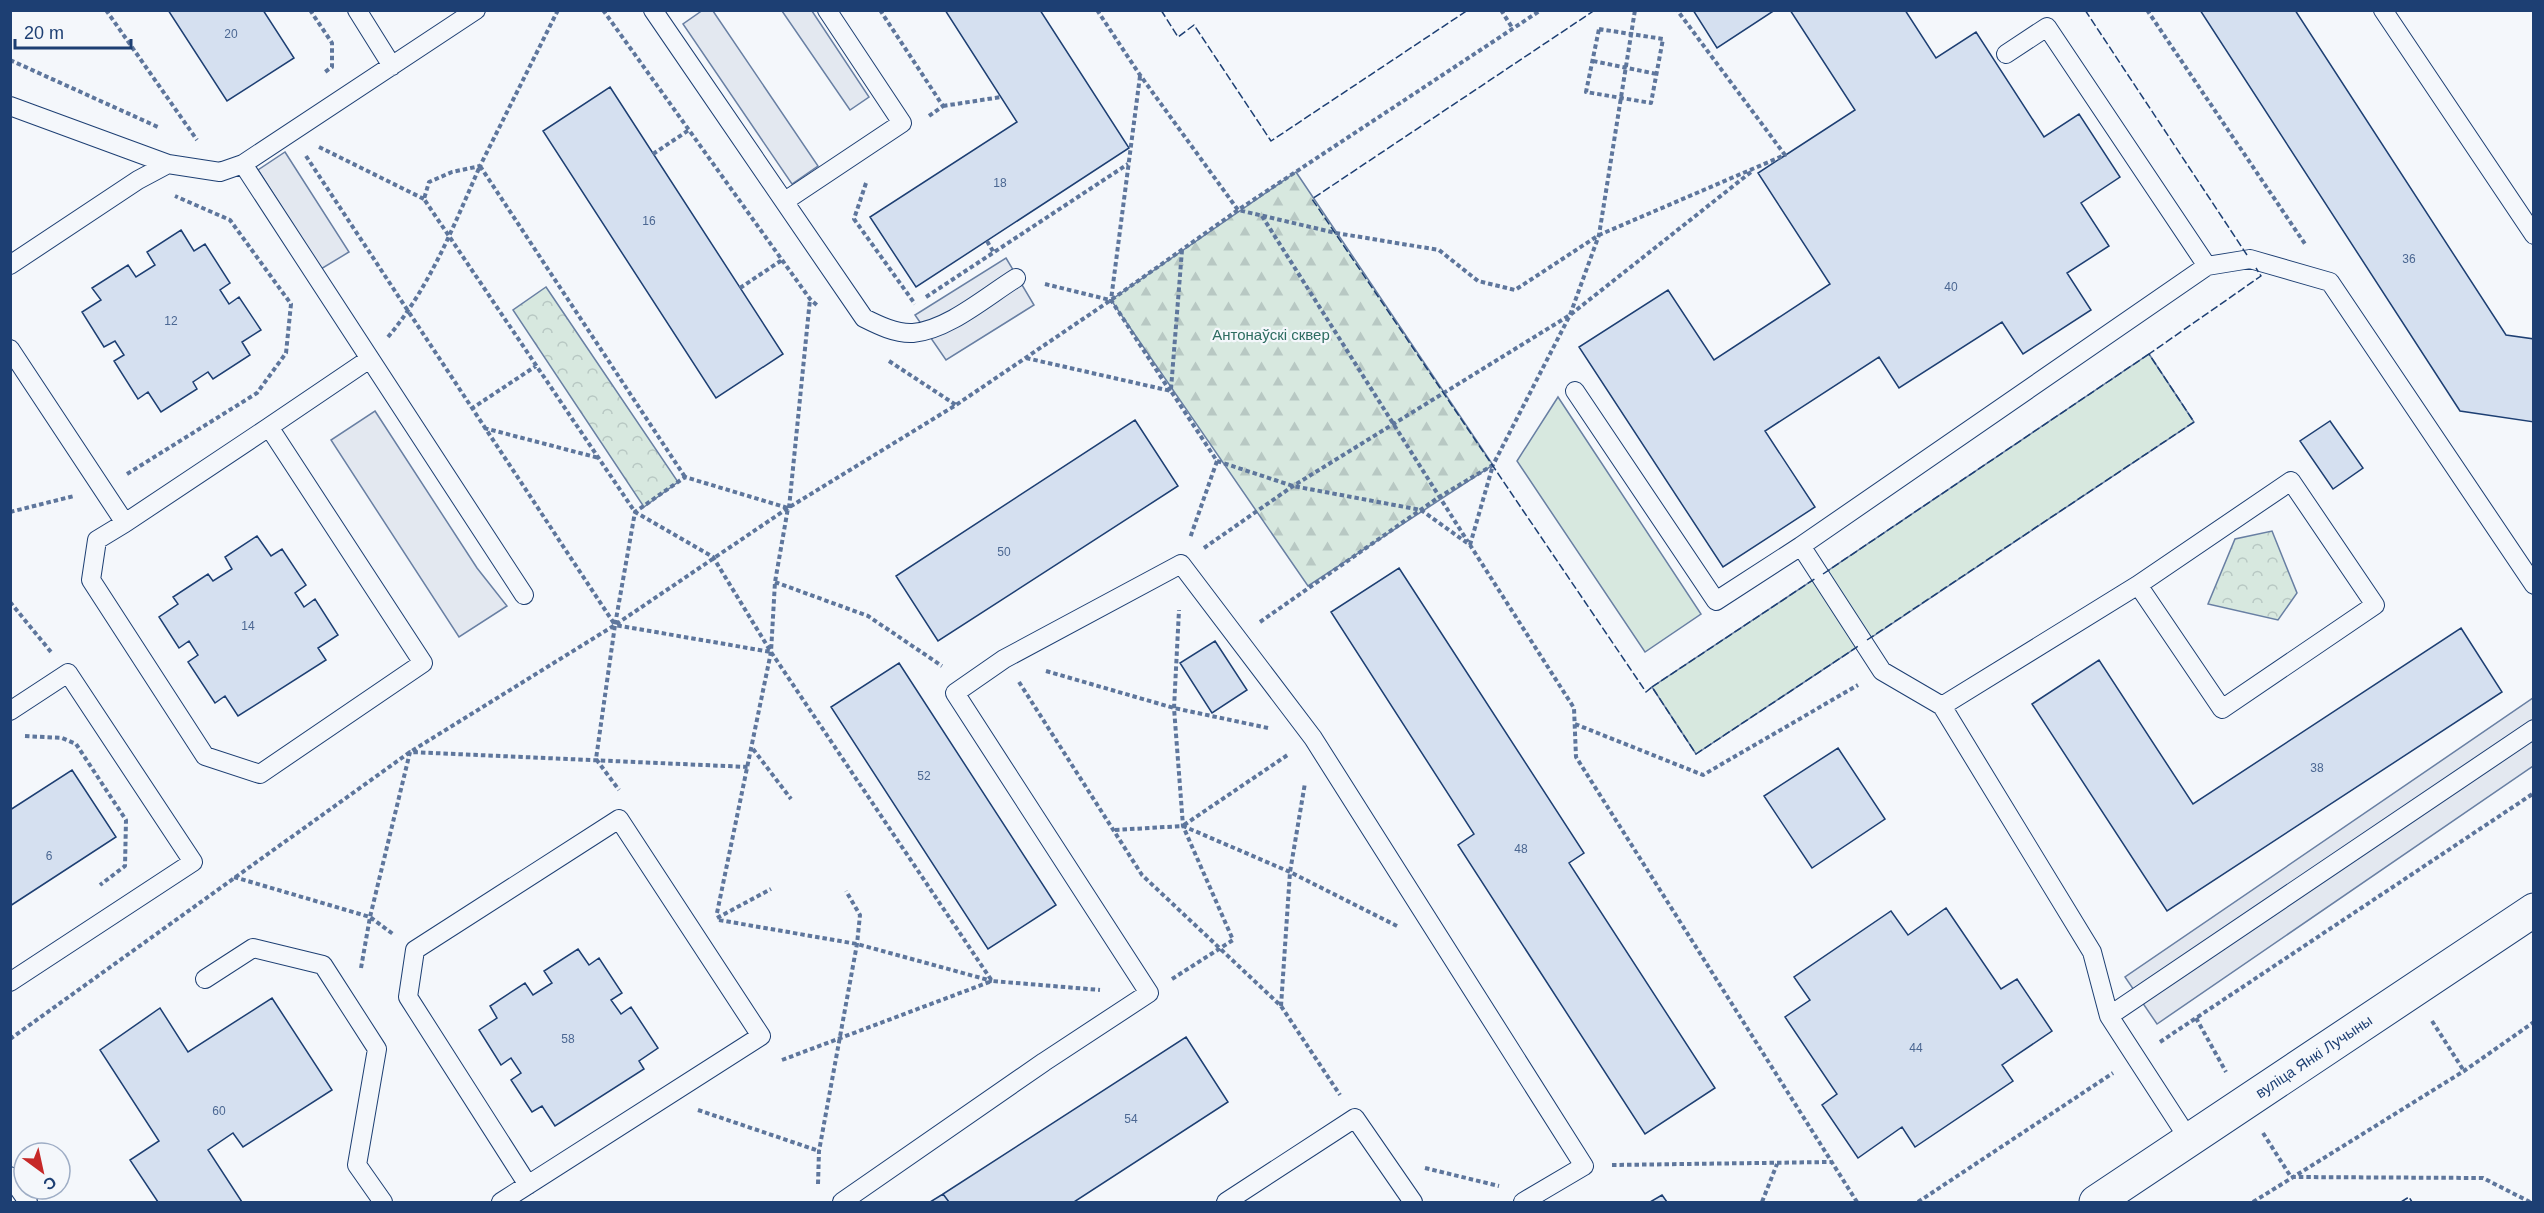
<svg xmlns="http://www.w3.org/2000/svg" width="2544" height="1213" font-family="Arial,sans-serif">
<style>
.forest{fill:url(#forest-firs);stroke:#687fa3;stroke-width:1.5}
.park{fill:url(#park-crowns);stroke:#687fa3;stroke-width:1.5}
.garden{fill:#d7e8df;stroke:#687fa3;stroke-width:1.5}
.parking{fill:#e3e8f0;stroke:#687fa3;stroke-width:1.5}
.building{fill:#d5e0f0;stroke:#1d3f73;stroke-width:1.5}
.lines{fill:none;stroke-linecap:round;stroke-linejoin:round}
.service-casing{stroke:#1d3f73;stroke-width:20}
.secondary-casing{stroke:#1d3f73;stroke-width:35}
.path{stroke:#5e769c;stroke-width:4;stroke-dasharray:4.5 3;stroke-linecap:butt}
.service{stroke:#f4f7fb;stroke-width:18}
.secondary{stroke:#f4f7fb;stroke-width:33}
.fence{stroke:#1d3f73;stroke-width:1.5;stroke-dasharray:8 3;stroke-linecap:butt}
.labels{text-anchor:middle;stroke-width:4.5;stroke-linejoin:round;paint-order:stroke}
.number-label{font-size:12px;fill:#4b6792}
.park-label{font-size:15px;fill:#2c6c60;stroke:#f4f7fb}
.street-label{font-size:15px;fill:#1d3f73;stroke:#f4f7fb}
</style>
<defs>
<pattern id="forest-firs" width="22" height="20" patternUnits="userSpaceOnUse" patternTransform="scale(1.5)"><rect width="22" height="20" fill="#d7e8df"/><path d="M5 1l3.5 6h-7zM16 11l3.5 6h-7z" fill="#b8c8c3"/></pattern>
<pattern id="park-crowns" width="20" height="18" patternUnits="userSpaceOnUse" patternTransform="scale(1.5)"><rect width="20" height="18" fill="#d7e8df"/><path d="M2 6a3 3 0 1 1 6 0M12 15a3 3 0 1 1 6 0" fill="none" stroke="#b8c8c3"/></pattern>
</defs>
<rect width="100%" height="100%" fill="#f4f7fb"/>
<path class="forest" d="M1296 172 1493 465 1308 586 1111 300Z"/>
<path class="park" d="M546 287 678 482 644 507 513 310Z
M2272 531 2297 593 2278 620 2208 604 2235 539Z"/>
<path class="garden" d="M2149 354 2194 422 1866 641 1823 574Z
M1558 397 1701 614 1645 652 1517 461Z
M1816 578 1860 645 1696 754 1652 687Z"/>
<path class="parking" d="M703 10 713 11 818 166 792 184 683 24Z
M782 11H812L869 97 850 110Z
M285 152 349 252 321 269 258 170Z
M1006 258 1034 305 946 360 915 315Z
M375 411 477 568 507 606 459 637 331 440Z
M2533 698V766L2157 1024 2125 977Z"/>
<path class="building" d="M168 10H263L294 58 227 101Z
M945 10H1040L1129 148 916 287 870 217 1017 122Z
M1693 10H1775L1717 48Z
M1790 10H1905L1936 58 1976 32 2044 137 2079 114 2120 177 2081 203 2109 246 2067 273 2091 310 2023 354 2002 322 1899 388 1879 357 1765 431 1815 507 1723 567 1579 347 1668 290 1714 360 1830 284 1758 173 1855 110Z
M2200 10H2295L2506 335 2534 339V422L2460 411Z
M610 87 783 354 716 398 543 131Z
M181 230 194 251 205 244 230 283 220 290 229 304 239 297 261 330 242 342 250 355 213 379 208 372 193 382 197 389 161 412 148 392 138 399 114 361 124 355 115 341 104 347 82 312 101 300 92 288 128 265 136 277 155 265 147 252Z
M1135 420 1178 486 938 641 896 576Z
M2330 421 2363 468 2333 489 2300 441Z
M257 536 271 556 282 549 306 585 295 593 304 607 315 599 338 635 318 648 326 660 238 716 225 696 215 703 188 662 198 655 189 641 179 648 159 617 178 604 173 597 208 574 213 581 232 569 225 557Z
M1399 568 1584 853 1569 863 1715 1088 1645 1134 1458 845 1474 834 1331 612Z
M2461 628 2502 692 2167 911 2032 704 2099 660 2193 804Z
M1215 641 1247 690 1212 713 1180 663Z
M899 663 1056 905 988 949 831 707Z
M1838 748 1885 819 1812 868 1764 796Z
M72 770 116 837 10 906V810Z
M1946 908 2001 989 2017 979 2052 1031 2002 1065 2013 1081 1915 1147 1902 1127 1858 1158 1822 1105 1837 1094 1785 1017 1810 1000 1794 977 1891 911 1908 935Z
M578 949 589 965 599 958 622 993 611 1000 621 1014 631 1007 658 1048 639 1061 644 1069 555 1126 542 1106 532 1112 511 1080 521 1073 511 1058 501 1065 479 1030 497 1018 490 1006 525 983 533 995 552 983 544 971Z
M272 998 332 1090 243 1147 233 1133 208 1150 242 1202H158L130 1160 159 1141 100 1050 160 1008 188 1052Z
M1186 1037 1228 1102 1074 1202H949L943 1194Z
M943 1194 949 1202H930Z
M1662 1195 1667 1202H1650Z"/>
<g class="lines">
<g class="service-casing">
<path id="service" d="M357 10 392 66
M653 10 864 318C878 325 896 334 913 333 948 330 987 296 1016 278
M2383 10 2534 235
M2006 54 2047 27 2207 266 2250 259 2330 282 2534 585
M10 106 168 164 220 172 243 164 476 10
M243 164 524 595
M785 201 902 123 827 10
M10 265 138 180 168 164
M10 349 125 523 269 427
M1575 391 1716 601 1801 546 1882 671 1942 706 2092 952 2109 1016 2190 1141
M2291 481 2375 605 2222 709 2138 585Z
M125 523 97 540 91 580 205 756 260 774 423 663 269 427 368 360
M1801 546 2207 266
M1942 706 2138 585
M10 711 68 673 193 862 10 982
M205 979 253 948 323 965 377 1049 357 1165 383 1202
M2109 1016 2534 729
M10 1176 28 1202
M501 1202 761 1036 619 819 415 950 408 997 528 1185
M842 1202 1044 1062 1149 993 955 693 1004 659 1181 564 1313 738 1584 1166 1523 1202
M1226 1202 1355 1118 1413 1202"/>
</g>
<g class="secondary-casing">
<g id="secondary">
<path id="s1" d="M2096 1202 2534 910"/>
</g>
</g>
<path class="path" d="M106 10 197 140
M310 10 332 43V67L325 72
M558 10 480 166 452 172 429 182 424 199 635 512 713 557 771 652 992 981 1100 990
M603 10 810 299 819 307
M880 10 943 106 929 116
M1097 10 1140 75 1238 210 1336 233 1439 250 1478 281 1515 290 1599 235 1785 155 1677 10
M1501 10 1513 29
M2147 10 2305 244
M1599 29 1663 39 1651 103 1586 92Z
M10 60 158 127
M1593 61 1657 74
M1140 76 1111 300 1170 391
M943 106 1001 97
M319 147 424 199
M653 154 689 130
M306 156 615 625 596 759 619 790
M866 183 854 219 915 304
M1262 216 1468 542
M987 241 994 253
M1045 284 1110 300
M740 288 782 260
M926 297 1128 164
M388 337C430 287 454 225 480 166L685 477
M1026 358 1171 391 1217 461 1190 538
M889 361 956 405
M1171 389 1182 250
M471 409 536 366
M484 428 599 458
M1217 461 1293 486 1421 510 1470 545 1574 708 1576 757 1857 1202
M127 474 257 393 286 353 291 304 230 220 175 196
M789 508 810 299
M10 512 74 496
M1470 545 1493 465
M1204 548 1293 486 1570 315 1751 172
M775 582 868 616 942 666
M10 602 51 652
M1260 622 1439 497 1493 465 1570 315 1599 235 1635 10
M1046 671 1174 708 1268 728
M1019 682 1142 875 1281 1006 1340 1095
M1575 724 1703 775 1858 685
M25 736 62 738 76 744 126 820 125 866 100 885
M753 749 791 799
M1184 825 1289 754
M1115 830 1183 826 1290 872 1397 926
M234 877 370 917 393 934
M717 913 771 652 775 582 788 508 685 477 635 512 615 625 771 652
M717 918 771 889
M719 920 857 944 992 981
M361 968 370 917 410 752 748 767
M1172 979 1233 940 1183 826 1174 708 1179 610
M1281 1006 1290 872 1305 783
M2196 1018 2226 1072
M2432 1021 2464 1071
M10 1039 410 752 615 625 788 508 956 405 1111 300 1238 210 1541 10
M2160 1042 2534 793
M782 1060 992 981
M698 1110 819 1151
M2263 1133 2291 1177 2483 1178 2530 1202
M1612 1165 1831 1162
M1425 1168 1499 1186
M818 1184 819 1151 857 944 860 915 846 891
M1762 1202 1777 1164
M1918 1202 2113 1073
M2253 1202 2464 1071 2534 1022"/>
<use href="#service" class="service"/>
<use href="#secondary" class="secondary"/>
<path class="fence" d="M1161 10 1178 37 1194 25 1271 141 1468 10
M1595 10 1312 199 1646 692 1652 687 1696 754 1860 645
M2085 10 2247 255
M1823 574 2149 354
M1867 640 2194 422 2149 354 2261 276 2256 268
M1652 687 1816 578
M2401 1202 2409 1197 2412 1202"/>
</g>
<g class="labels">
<g class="number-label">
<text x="231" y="38">20</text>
<text x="1000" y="187">18</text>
<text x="649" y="225">16</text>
<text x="2409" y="263">36</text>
<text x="1951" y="291">40</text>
<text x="171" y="325">12</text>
<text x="1004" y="556">50</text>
<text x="248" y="630">14</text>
<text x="2317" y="772">38</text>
<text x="924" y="780">52</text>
<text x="1521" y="853">48</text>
<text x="49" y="860">6</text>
<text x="568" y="1043">58</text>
<text x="1916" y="1052">44</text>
<text x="219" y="1115">60</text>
<text x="1131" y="1123">54</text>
</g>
<g class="park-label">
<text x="1271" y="340">Антонаўскі сквер</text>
</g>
<g class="street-label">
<text dy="5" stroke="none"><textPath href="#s1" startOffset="262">вуліца Янкі Лучыны</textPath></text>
</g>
</g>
<rect width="2544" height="1213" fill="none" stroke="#1d3f73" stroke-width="24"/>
<g transform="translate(42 1171) rotate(147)"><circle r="28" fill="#f4f7fb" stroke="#9eadc5" stroke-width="1.5"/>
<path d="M0-4.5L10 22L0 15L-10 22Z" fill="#c62828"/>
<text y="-9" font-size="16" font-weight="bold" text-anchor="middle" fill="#1d3f73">С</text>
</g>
<path d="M15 39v9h116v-9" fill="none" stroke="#1d3f73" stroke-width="3"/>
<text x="24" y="39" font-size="18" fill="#1d3f73" stroke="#f4f7fb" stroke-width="4.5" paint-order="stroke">20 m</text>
</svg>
